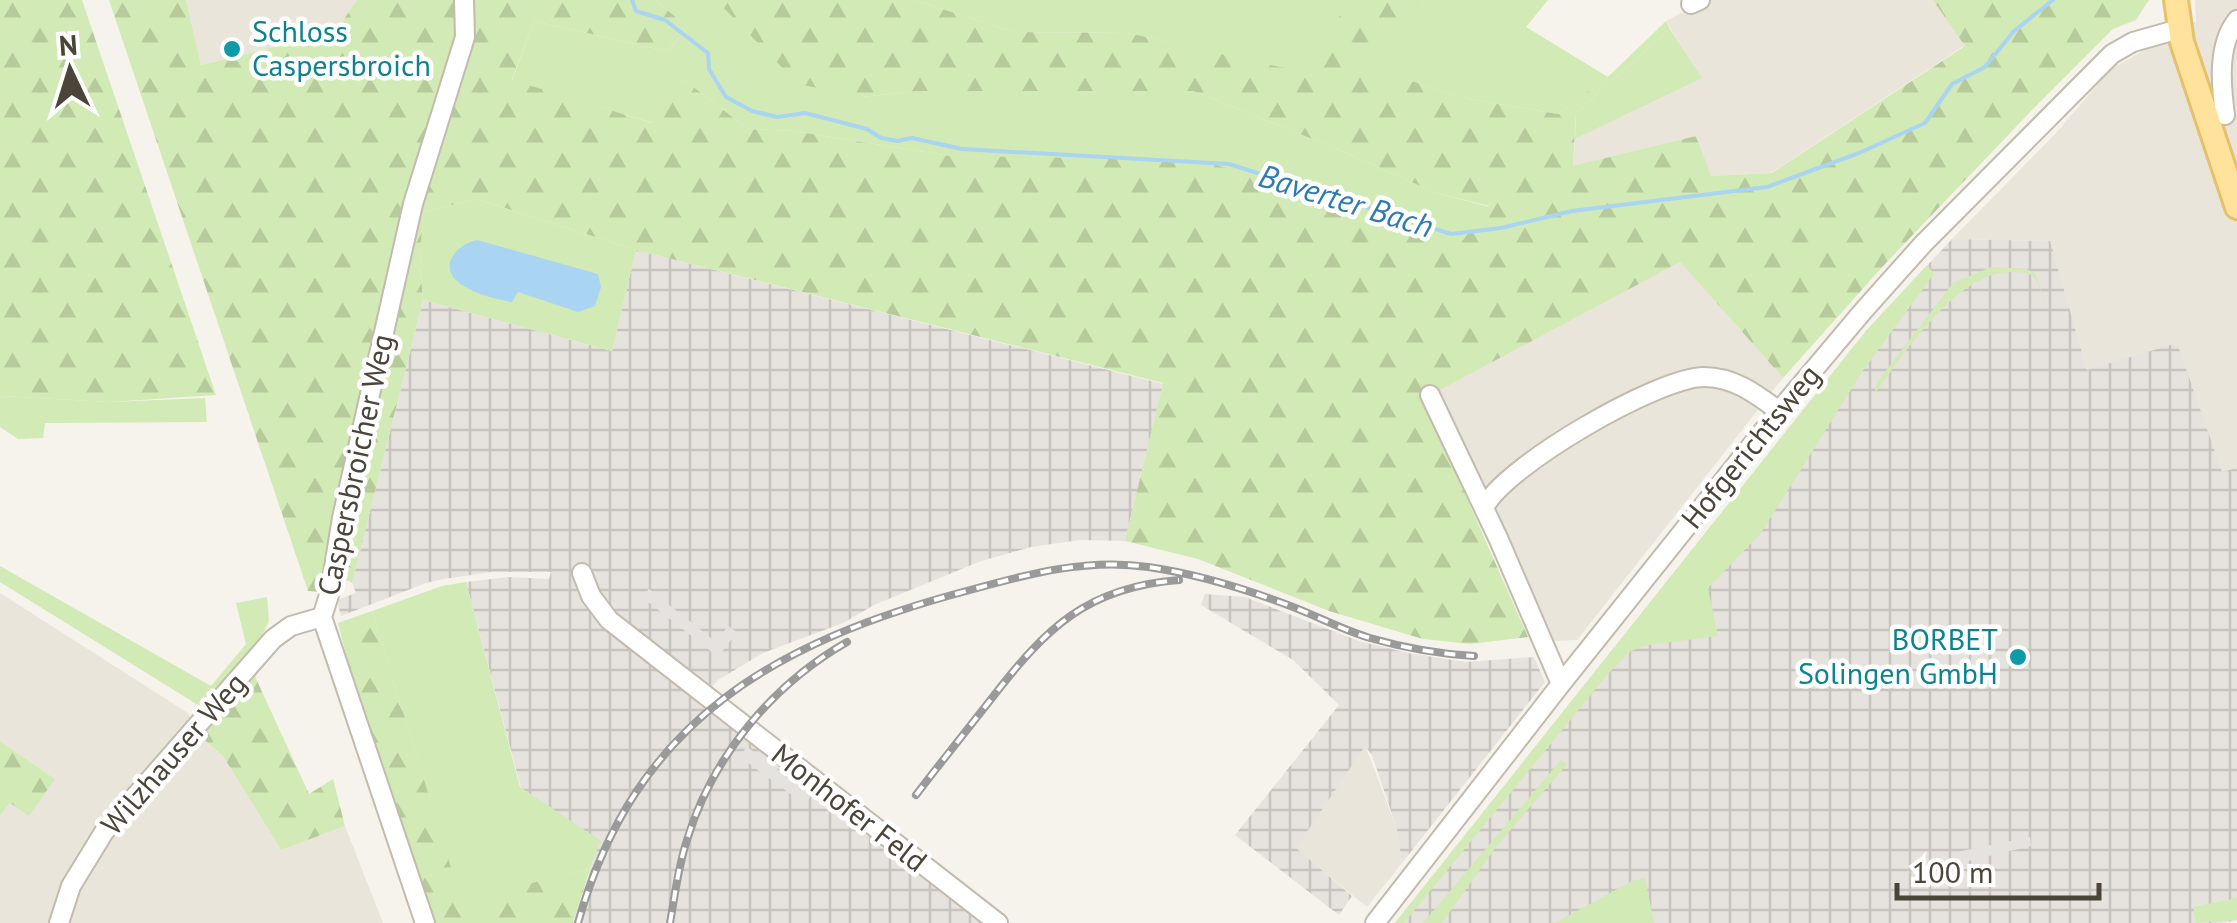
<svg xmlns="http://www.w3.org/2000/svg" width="2237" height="923" font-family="'PT Sans',sans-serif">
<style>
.residential{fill:#eae5da}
.industrial{fill:url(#industrial-grid)}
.green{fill:#d2eab5}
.forest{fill:url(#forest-firs)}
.parking{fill:#e5e3e0}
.water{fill:#a9d4f2}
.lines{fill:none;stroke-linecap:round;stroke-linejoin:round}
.stream{stroke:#a9d4f2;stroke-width:4}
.minor-casing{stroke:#c2bbae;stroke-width:22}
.major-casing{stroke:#e6c16a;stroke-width:28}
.minor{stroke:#fff;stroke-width:18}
.major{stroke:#ffe39c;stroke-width:22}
.rail-casing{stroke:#9a9a9a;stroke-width:8}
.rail{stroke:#fff;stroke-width:4;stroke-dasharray:11;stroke-linecap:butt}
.culture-dot{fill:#0f9aa8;stroke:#fff;stroke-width:4}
.labels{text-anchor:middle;stroke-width:9;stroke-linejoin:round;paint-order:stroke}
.culture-label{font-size:30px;fill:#0d838f;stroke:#fff;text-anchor:start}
.street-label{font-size:30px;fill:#4b4439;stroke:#fff}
.water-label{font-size:32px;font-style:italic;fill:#2e7ab2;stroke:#fff}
</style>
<defs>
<pattern id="industrial-grid" width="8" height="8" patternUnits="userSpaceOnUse" patternTransform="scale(2.5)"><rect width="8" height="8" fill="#e6e2dd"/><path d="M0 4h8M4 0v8" fill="none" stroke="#c7c3be"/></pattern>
<pattern id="forest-firs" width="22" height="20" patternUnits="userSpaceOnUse" patternTransform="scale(2.5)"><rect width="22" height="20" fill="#d2eab5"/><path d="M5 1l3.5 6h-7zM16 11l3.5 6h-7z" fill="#b6ca9c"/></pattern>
</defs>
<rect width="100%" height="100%" fill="#f6f3ec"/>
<path class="residential" d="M186 0H357L335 32 201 65Z
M1706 0H1933L1965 45 1771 173 1711 176 1573 167 1575 139 1701 78 1666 21Z
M2195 0H2237V468L2222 473 2087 371 2050 241 1952 239 2056 133 2111 69 2196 21Z
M1680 262 1783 378 1577 640 1551 641 1437 391Z
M0 593 188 713 198 734 223 756 281 850 345 826 383 923H0V816L10 803 55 779 0 741Z
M1365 745 1397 829 1402 863 1367 907 1295 848Z"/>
<path class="industrial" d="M1952 239 2050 241 2087 370 2177 343 2222 472 2237 468V920L2222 923H1395L1866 331Z
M636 250 1163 384 1125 541 1080 540 1031 547 981 561 874 605 843 623 763 653 718 680 702 700 823 801 982 923H573L600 841 521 788 466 582 508 577 549 579 551 572H491L444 579 426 583 341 616 337 600 356 593 352 583 423 300 612 351Z
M1205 594 1245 597 1359 641 1408 653 1466 662 1534 657 1545 682 1402 863 1397 829 1372 755 1365 746 1296 848 1352 896 1339 915 1235 835 1339 705 1293 660 1201 605Z"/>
<path class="green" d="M655 0H716L736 19 861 97 918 91H1193L1342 151 1436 193 1490 207 1463 240 1336 202 1057 159 950 156 793 131 748 129 683 79 653 123 512 81 534 21 666 51 689 28Z
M915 0H1354L1294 71 1128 33 1013 32Z
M1426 0H1548L1526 27 1608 77 1558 114 1469 99 1372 69Z
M1670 29 1702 78 1575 139 1576 113Z
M477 199 636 250 612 351 423 300 420 265 423 212Z
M1927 265 1934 274 1864 369 1761 533 1708 588 1718 636 1648 645 1631 651 1608 674 1404 923H1395L1866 331Z
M1991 267 2026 269 2035 273 2047 306C2043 298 2040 284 2034 277 2028 272 2018 272 2011 272 1956 272 1904 354 1874 395L1878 381 1953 283Z
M0 396 110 402 205 398 207 422 45 423 43 438 18 439 0 427Z
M0 566 211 686 246 644 236 603 267 597 269 621 255 650 206 710 0 582Z
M466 582 520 787 601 841 590 869 461 901 372 611 442 586Z
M1561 760 1567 764 1496 847 1442 923H1423Z
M1645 878 1654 923H1555L1632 881Z
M2237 898V920L2196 923 2193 907Z"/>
<path class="forest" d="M0 0H82L216 395 110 402 0 396Z
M109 0H186L201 65 335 32 357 0H655L689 28 666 51 534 21 512 80 652 123 683 79 748 129 793 131 950 156 1200 160 1463 240 1489 206 1436 193 1342 151 1193 91H918L861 97 798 84 716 0H915L1013 32 1128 33 1293 70 1354 0H1426L1373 69 1469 99 1558 114 1610 75 1666 21 1670 29 1576 113 1573 166 1696 136 1711 176 1772 173 1965 46 1933 0H2149L2136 20 2113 29 2034 108 1885 264 1783 378 1680 262 1423 399 1528 637 1470 644 1423 639 1329 611 1198 559 1125 541 1163 383 636 250 477 199 423 212 420 265 423 300 352 583 337 575 322 592 308 591Z
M372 611 461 900 590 869 573 923H432L357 698 338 623Z
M253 672 309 794 333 779 345 826 281 850 223 756 198 734Z
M0 741 55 779 29 816 10 803 0 816Z"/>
<path class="parking" d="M649 589 716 642 728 626 737 632 718 657 642 597Z
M747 747 812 795 804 804 739 756Z
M2030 837 2031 846 1959 863 1957 852Z"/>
<path class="water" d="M477 240 598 274 601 287 595 306 578 312 518 292 512 302C496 299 478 295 464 286 437 271 452 246 477 240Z"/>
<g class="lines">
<path class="stream" d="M632 0 636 11 665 20 708 53 709 69 726 97 752 111 777 117 805 113 867 129 881 138 898 141 912 138 962 149 1229 164 1451 234 1501 228 1572 211 1767 187 1859 153 1925 123 1952 84 1985 67 2014 31 2053 0"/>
<g class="minor-casing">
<path id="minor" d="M1691 4 1700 0
M2225 115C2221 85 2217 45 2237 20
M1430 395 1499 540 1561 684
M1484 508C1503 467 1658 377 1704 377 1734 377 1756 394 1779 411
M582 573 591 596 609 620 998 923
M59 923 71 886 104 832 273 639 291 626 322 617
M425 923 322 617 330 592 342 518 413 204 465 37 464 0
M1375 923 1561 684 1779 411 1864 310 1923 244 2112 54 2133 42 2179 29"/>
</g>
<g class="major-casing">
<path id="major" d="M2176 0 2182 42 2237 207"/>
</g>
<use href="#minor" class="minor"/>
<use href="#major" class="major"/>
<g class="rail-casing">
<path id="rail" d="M916 795C941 762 967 730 992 698 1046 628 1087 587 1179 580
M578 923C635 719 777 641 970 590 1028 574 1087 558 1148 567 1198 574 1246 589 1293 607 1319 617 1343 630 1370 638 1405 648 1439 654 1474 656
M670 923C675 895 678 867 687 840 712 757 772 685 847 642"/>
</g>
<use href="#rail" class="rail"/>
</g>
<g class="culture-dot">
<circle cx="232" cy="49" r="10"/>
<circle cx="2018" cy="657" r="10"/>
</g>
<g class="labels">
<g class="culture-label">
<text x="252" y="42">Schloss<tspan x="252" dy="34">Caspersbroich</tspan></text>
<text x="1998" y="650" text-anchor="end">BORBET<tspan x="1998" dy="34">Solingen GmbH</tspan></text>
</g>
<g class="street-label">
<text transform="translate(1751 447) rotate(-51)" y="10">Hofgerichtsweg</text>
<text transform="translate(356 465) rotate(-78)" y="10">Caspersbroicher Weg</text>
<text transform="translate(174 754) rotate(-49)" y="10">Wilzhauser Weg</text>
<text transform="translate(849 808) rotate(38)" y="10">Monhofer Feld</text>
</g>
<g class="water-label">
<text transform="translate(1346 201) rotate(17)" y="11">Baverter Bach</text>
</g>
</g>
<g transform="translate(70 70) rotate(356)" stroke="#ffffff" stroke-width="8" paint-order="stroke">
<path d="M0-8L18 38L0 25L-18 38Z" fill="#4b4439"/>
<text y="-15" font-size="28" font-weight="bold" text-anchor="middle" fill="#4b4439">N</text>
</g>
<path d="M1897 883v15h202v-15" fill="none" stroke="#4b4439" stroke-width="5"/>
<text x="1912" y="883" font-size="30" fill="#4b4439" stroke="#ffffff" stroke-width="8" paint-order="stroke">100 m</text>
</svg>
